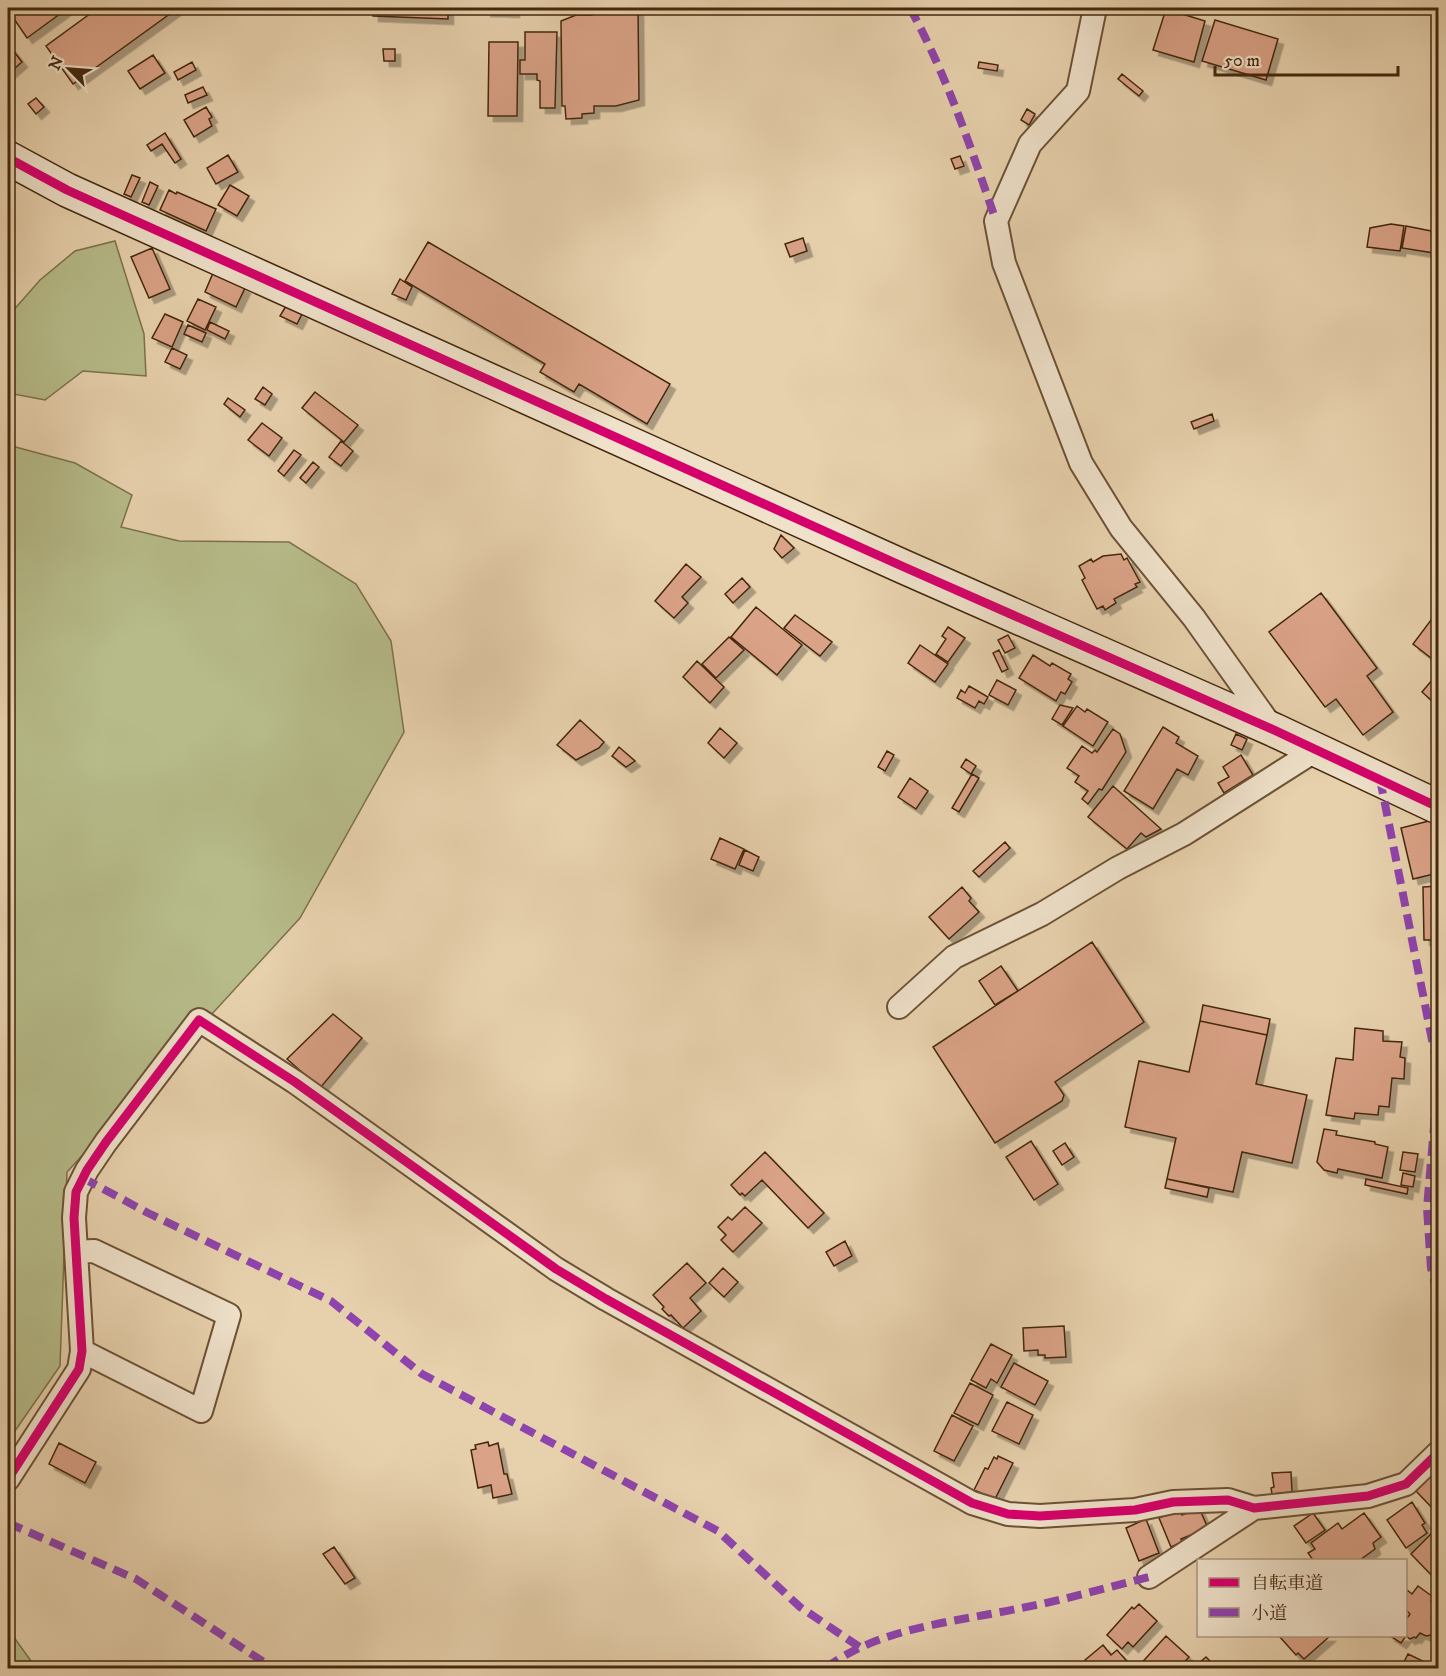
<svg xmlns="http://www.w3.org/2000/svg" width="1446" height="1676" font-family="'IM FELL DW Pica','Noto Serif JP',serif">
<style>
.green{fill:#b6bb89;stroke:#7d724b;stroke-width:1.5}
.building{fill:#daa287;stroke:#44280d;stroke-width:1.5;filter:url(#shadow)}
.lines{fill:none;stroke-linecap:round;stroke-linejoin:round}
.street-casing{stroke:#6d5235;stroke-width:26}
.secondary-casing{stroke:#44280d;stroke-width:36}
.street{stroke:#efe1ca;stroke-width:22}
.secondary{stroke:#efe1ca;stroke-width:33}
.quiet{stroke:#8e44ad;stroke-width:8;stroke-dasharray:15 8;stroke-linecap:butt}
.cycleway-casing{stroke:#efe1ca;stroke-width:13}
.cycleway{stroke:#d6006c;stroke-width:9}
</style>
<defs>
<filter id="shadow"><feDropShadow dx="5.5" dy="5.5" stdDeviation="0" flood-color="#0004"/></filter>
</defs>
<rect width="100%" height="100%" fill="#e7d1ad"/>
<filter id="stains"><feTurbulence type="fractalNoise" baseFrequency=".00333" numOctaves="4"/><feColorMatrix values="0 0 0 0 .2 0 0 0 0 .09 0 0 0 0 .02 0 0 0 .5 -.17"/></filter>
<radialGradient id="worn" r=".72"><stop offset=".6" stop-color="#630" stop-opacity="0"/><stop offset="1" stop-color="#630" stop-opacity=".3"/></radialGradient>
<path class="green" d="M115 241 144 334 146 376 83 371 45 400 8 393V311L11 313 40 280 75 251Z
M8 445 75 463 132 495 121 527 179 541 289 542 356 584 391 641 404 732 300 918 67 1172 60 1366 8 1441Z
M8 1623V1629L36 1668H8Z"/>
<path class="building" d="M8 8H68L27 38 8 10Z
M98 8H178L73 84 46 46Z
M373 8H448V19L373 16Z
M485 8H514V12L485 11Z
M603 8H638L639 100 616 106H594V113L582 114V118L566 119 565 106H562L561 21 576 15H592V11H603Z
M1166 9 1205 21 1194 62 1153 50Z
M1215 20 1278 39 1266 80 1202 61Z
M525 32H557L555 108H540V81L537 80V74H520V60H525Z
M489 42H518L517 116H488Z
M8 44 22 62 8 74Z
M383 49H395V61H384Z
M153 55 165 73 140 89 128 71Z
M192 62 196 70 178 80 174 72Z
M979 62 998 65 997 71 978 68Z
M1122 74 1143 91 1139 96 1118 79Z
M203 87 207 95 188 103 185 95Z
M36 98 44 107 36 114 28 104Z
M206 107 212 117 209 119 212 126 194 137 184 120Z
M1027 109 1035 114 1029 125 1021 120Z
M165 133 181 159 175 163 162 144 151 151 147 145Z
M228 155 238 172 216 184 207 168Z
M960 156 964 166 955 169 951 159Z
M132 175 140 178 131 197 124 194Z
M150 182 158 186 149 205 142 202Z
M230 185 249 196 237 216 218 205Z
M169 190 176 194 177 192 216 209 206 231 160 210Z
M1391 224 1404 226 1400 251 1367 247 1370 228Z
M1406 226 1431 231 1434 243V253L1402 248Z
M803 238 807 251 790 257 785 244Z
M428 242 670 384 647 424 579 384 574 392 540 372 545 364 405 281Z
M152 248 170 289 149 298 131 257Z
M213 273 245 288 236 307 205 292Z
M400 279 412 287 406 300 392 294Z
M198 299 216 307 205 330 187 321Z
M286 306 302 314 297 324 280 316Z
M165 314 183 322 172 347 152 338Z
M210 322 229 331 225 339 207 330Z
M188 325 206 333 202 342 184 334Z
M172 348 187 355 180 369 165 362Z
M263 387 272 394 265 405 255 399Z
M315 392 358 425 344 442 302 408Z
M228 398 245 410 240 417 224 404Z
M1212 414 1214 421 1194 429 1191 422Z
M262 423 282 438 269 456 248 440Z
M341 441 353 451 341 466 329 457Z
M294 450 301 455 284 476 278 471Z
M313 462 319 467 306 483 300 478Z
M781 535 794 548 782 558 774 549Z
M1121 554 1124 560 1127 558 1140 582 1135 584 1137 587 1114 599 1116 603 1105 610 1103 606 1097 609 1082 580 1085 578 1079 566 1091 559 1093 562 1103 556Z
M686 564 701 577 682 597 688 603 674 618 655 601Z
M742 578 750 587 733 603 725 594Z
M1321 593 1377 668 1367 676 1393 712 1363 735 1336 699 1325 707 1269 632Z
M756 607 802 645 777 675 731 637Z
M795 615 832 642 820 656 784 628Z
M1431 620 1438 626V648L1431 658 1413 644Z
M948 627 965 638 948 662 936 654 946 639 942 636Z
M1008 635 1015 648 1005 653 998 640Z
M729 637 744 650 716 678 702 664Z
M920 645 948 664 935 682 908 663Z
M999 650 1008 669 1002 672 993 653Z
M1033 655 1050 666 1052 663 1071 674 1068 679 1072 682 1065 694 1061 692 1056 701 1019 678Z
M697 661 724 687 710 703 683 677Z
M1438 673V697L1436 695 1431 700 1422 692Z
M997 680 1016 690 1008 705 989 695Z
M969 686 988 697 984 704 979 701 975 708 957 698 961 690 965 693Z
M1060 705 1073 708 1062 725 1052 719Z
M1077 706 1085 712 1087 709 1108 722 1093 746 1063 726Z
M580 720 604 742 599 748 576 760 557 745Z
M1163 727 1179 737 1176 743 1198 756 1188 775 1177 769 1153 809 1124 791Z
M720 728 737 743 724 758 708 743Z
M1113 729 1120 734 1126 752 1102 790 1099 789 1088 804 1082 799 1088 791 1075 782 1079 776 1067 768 1082 746 1092 753 1095 750 1097 752Z
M1236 734 1247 739 1242 750 1231 745Z
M619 747 635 761 626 767 612 756Z
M887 751 894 755 885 771 878 767Z
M1241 755 1253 775 1224 793 1218 783 1229 777 1223 767Z
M966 759 976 766 971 774 961 767Z
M972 774 979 778 959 812 952 808Z
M910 778 928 791 916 809 898 797Z
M1113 786 1161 829 1146 837 1141 833 1127 849 1088 817Z
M1433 820 1436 833 1438 832V846L1436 847 1438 857V873L1413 879 1401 828Z
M720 838 744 849 735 869 711 859Z
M1005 842 1010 848 979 877 973 871Z
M745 850 759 857 753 871 739 865Z
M1438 886V940H1424L1423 887Z
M962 887 971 898 969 901 979 912 949 939 929 917Z
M1092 942 1144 1022 1055 1082 1064 1095 1062 1101 995 1143 933 1047Z
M1001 966 1018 991 995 1005 979 981Z
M1203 1005 1270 1019 1267 1035 1200 1021Z
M333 1014 362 1038 320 1088 287 1059Z
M1200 1021 1267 1035 1256 1084 1307 1095 1292 1163 1242 1152 1233 1192 1167 1179 1176 1138 1125 1127 1139 1061 1189 1072Z
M1355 1028 1383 1031V1041L1402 1042 1400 1057 1405 1058 1404 1079 1392 1078 1389 1107 1379 1106 1378 1115 1355 1113 1354 1119 1326 1115 1336 1058 1353 1060Z
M1324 1129 1337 1131 1336 1135 1375 1142V1144L1388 1147 1382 1178 1338 1169 1337 1173 1324 1170 1317 1162Z
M1031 1141 1058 1184 1034 1200 1006 1157Z
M1065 1143 1074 1157 1062 1165 1053 1151Z
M765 1152 824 1213 808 1228 762 1180 745 1196 742 1193 740 1195 731 1185Z
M1403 1152 1418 1154 1415 1172 1400 1170Z
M1403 1173 1415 1176 1413 1187 1401 1185Z
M1167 1179 1209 1188 1207 1197 1165 1188Z
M1366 1179 1408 1188 1407 1194 1365 1185Z
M745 1207 762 1223 733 1252 721 1240 726 1235 718 1227 728 1217 732 1220Z
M845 1241 852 1256 834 1266 826 1252Z
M687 1263 706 1283 690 1298 701 1311 683 1328 671 1315 669 1316 662 1309 664 1307 653 1295Z
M723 1268 738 1282 724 1297 709 1283Z
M1064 1326 1066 1357 1045 1358V1355H1038V1350L1024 1351 1023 1328Z
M991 1344 1012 1355 997 1383 991 1379 986 1388 971 1380Z
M1014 1363 1048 1381 1035 1405 1001 1387Z
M970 1383 993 1395 978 1425 954 1413Z
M1007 1402 1033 1415 1019 1444 992 1431Z
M952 1415 973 1426 954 1461 934 1451Z
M488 1442 489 1446 498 1443 504 1474H507L512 1494 493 1498 491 1485 478 1488 471 1450 476 1449 475 1445Z
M59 1443 96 1462 85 1483 49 1464Z
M998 1456 1013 1463 995 1499 974 1490 985 1468 988 1469 994 1457 997 1459Z
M1438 1469V1510L1436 1512 1416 1491Z
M1291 1472 1292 1492 1272 1494 1271 1488 1274 1487 1272 1473Z
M1412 1502 1425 1523 1422 1525 1427 1533 1406 1548 1387 1520Z
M1199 1508 1208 1528 1181 1539 1182 1542 1171 1547 1159 1518 1179 1509 1182 1515Z
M1313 1513 1325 1530 1306 1543 1294 1526Z
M1364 1513 1381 1537 1373 1543 1375 1549 1360 1560H1313L1308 1553 1315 1549 1311 1543 1338 1523 1342 1529Z
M1146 1519 1159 1553 1139 1561 1126 1528Z
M1438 1527V1582L1411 1554Z
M334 1547 355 1578 345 1584 323 1554Z
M1418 1586 1433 1597 1431 1601 1436 1610 1431 1618 1436 1623 1437 1627 1431 1635 1426 1636 1420 1633 1416 1638 1414 1637 1410 1639 1406 1636 1401 1643 1390 1636H1406V1616L1407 1618 1410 1614 1406 1610V1593L1407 1590 1412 1594Z
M1139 1604 1157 1621 1133 1647 1128 1642 1122 1649 1107 1635 1132 1607 1134 1609Z
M1166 1636 1189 1657 1179 1668H1137Z
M1279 1636H1330L1304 1659 1298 1653 1296 1655Z
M1103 1645 1111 1655 1117 1650 1133 1668H1093L1085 1660Z
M1408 1654 1427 1663 1424 1668H1401Z
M1206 1657 1217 1668H1193Z"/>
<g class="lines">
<g class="street-casing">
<path id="street" d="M1095 8 1078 91 1030 144 996 221 1004 263 1081 463 1121 528 1194 618 1273 729
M899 1007 954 957 1042 914 1118 868 1184 834 1316 750
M76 1252 94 1251 229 1315 201 1411 82 1351
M8 1479 79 1369 82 1351 74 1218 76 1192 87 1170 106 1142 199 1020 295 1082 556 1269 606 1299 972 1503 1008 1514 1040 1516 1135 1510 1173 1502 1228 1500 1254 1508 1368 1496 1406 1484 1438 1453
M1149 1577 1254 1508"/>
</g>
<g class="secondary-casing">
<path id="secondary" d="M8 158 67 190 904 567 1274 730 1438 807"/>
</g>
<use href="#street" class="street"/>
<use href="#secondary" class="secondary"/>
<path class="quiet" d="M910 8C947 76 971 148 996 221
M1380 779 1437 1065 1434 1127 1427 1208 1431 1268 1438 1297
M83 1178 148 1213 331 1301 422 1374 718 1531 800 1607 861 1648
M8 1523 136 1579 273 1668
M826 1668C878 1628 954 1622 1016 1609 1061 1601 1105 1588 1149 1577"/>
<g class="cycleway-casing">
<path id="cycleway" d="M8 158 67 190 904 567 1274 730 1438 807
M8 1479 79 1369 82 1351 74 1218 76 1192 87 1170 106 1142 199 1020 295 1082 556 1269 606 1299 972 1503 1008 1514 1040 1516 1135 1510 1173 1502 1228 1500 1254 1508 1368 1496 1406 1484 1438 1453"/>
</g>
<use href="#cycleway" class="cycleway"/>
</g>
<rect width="1446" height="1676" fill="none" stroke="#e7d1ad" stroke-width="30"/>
<rect x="9" y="9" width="1428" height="1658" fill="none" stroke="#44280d" stroke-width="3"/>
<rect x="15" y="15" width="1416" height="1646" fill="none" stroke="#44280d" stroke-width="1.5"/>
<rect x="1197" y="1559" width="210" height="78" fill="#efe1ca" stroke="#ab977e" stroke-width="1.5"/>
<rect x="1209" y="1578" width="30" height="9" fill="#d6006c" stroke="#ab977e" stroke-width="1.5"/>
<text x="1251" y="1589" font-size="18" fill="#44280d">自転車道</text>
<rect x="1209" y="1608" width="30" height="9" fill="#8e44ad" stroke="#ab977e" stroke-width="1.5"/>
<text x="1251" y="1619" font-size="18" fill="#44280d">小道</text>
<g transform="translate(69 69) rotate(295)" stroke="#efe1ca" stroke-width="4.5" paint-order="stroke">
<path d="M0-4.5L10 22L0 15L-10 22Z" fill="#44280d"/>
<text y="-9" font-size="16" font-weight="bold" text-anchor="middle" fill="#44280d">N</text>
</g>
<path d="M1215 66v9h183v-9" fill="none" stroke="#44280d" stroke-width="3"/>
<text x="1224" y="66" font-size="18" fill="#44280d" stroke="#efe1ca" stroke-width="4.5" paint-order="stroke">50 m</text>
<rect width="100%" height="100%" filter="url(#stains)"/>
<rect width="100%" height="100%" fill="url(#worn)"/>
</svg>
